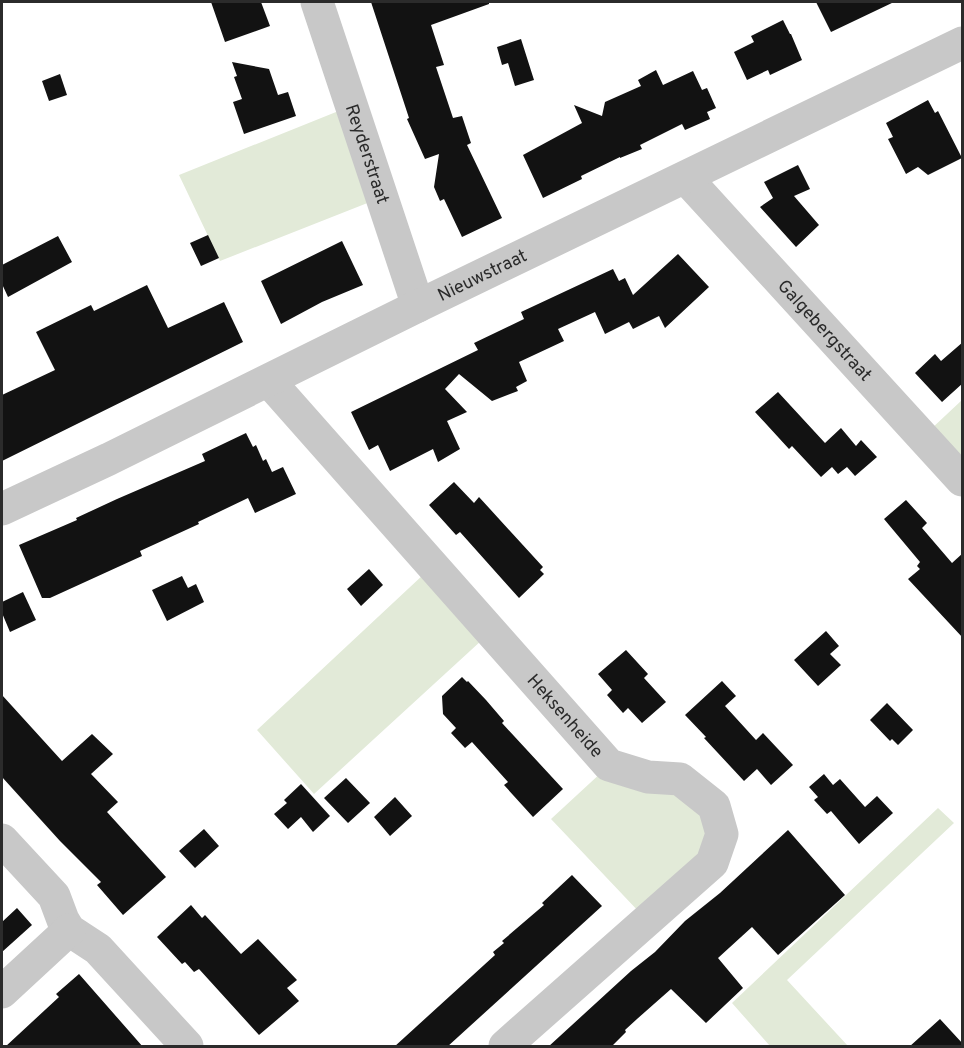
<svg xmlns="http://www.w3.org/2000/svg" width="964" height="1048" font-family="Overpass,sans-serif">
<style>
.green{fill:#e2ead8}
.building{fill:#121212}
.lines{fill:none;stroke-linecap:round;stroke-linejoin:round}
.minor{stroke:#c8c8c8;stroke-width:33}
.labels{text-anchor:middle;stroke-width:6;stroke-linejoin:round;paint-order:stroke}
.street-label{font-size:18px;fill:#2b2b2b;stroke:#fff}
</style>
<rect width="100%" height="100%" fill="#fff"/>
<path class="green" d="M341 110 370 202 220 261 179 175Z
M962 400V463L930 430Z
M424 574 482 640 314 794 257 730Z
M603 771 657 783 706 809V847L641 914 551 819Z
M938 808 954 823 787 980 848 1046H770L732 1003Z"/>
<path class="building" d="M211 2H261L270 26 225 42Z
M371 2H489V4L431 25 444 65 436 67 453 118 462 116 471 143 467 145 502 218 462 237 444 199 440 201 434 187 439 154 425 159 407 119 409 118Z
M816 2H894L831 32Z
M783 20 790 34H791L802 60 770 75 768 70 747 80 734 52 754 42 751 36Z
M521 39 534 80 515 86 508 63 502 65 497 47Z
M232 62 269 69 278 95 288 92 296 116 244 134 233 102 242 99 234 77 237 76Z
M656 70 663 85 693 71 702 90 707 88 716 108 707 112 710 119 685 130 682 124 640 145 642 149 620 158V157L581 176 582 179 543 198 523 155 582 123 574 105 602 116 605 102 641 86 638 80Z
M60 74 67 95 49 101 42 81Z
M928 100 935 113 938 111 962 158 928 175 918 167 906 174 888 139 893 137 886 123Z
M798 165 810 189 794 196 819 225 796 247 760 207 773 198 764 182Z
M208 235 219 258 201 266 190 243Z
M58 236 72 262 8 297 2 284V265Z
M342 241 363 285 322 302 281 324 261 281Z
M678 254 709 287 665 328 659 316 633 329 629 322 605 334 595 312 558 329 564 341 519 362 527 381 516 387 518 391 492 401 459 374 445 389 467 412 447 421 460 449 438 462 433 449 390 471 378 445 369 450 351 412 478 350 474 343 524 319 521 312 613 269 619 281 625 278 633 295Z
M147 285 168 328 224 302 243 342 2 461V395L55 370 36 332 91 305 94 311Z
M963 342V383L942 402 915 373 935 354 941 361Z
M778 392 825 443 841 428 856 446 861 440 877 457 855 476 847 467 838 474 832 467 821 477 792 446 789 449 755 412Z
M246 433 253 447 256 445 263 461 266 459 272 472 283 467 296 494 255 513 248 498 198 522 199 524 140 551 142 556 50 598H42L19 545 77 520 76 518 117 499 205 461 202 454Z
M454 482 474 503 479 497 543 567 540 570 544 574 519 598 460 532 456 535 429 505Z
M906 500 927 523 922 528 952 563 963 553V638L908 579 920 569 917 566 920 562 884 519Z
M369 569 383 585 361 606 347 589Z
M182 576 188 588 196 584 204 602 167 621 152 590Z
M23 592 36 620 10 632 2 613V602Z
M826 631 839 646 830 654 841 665 818 686 794 660Z
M626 650 648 674 644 678 666 702 642 723 628 708 623 713 607 695 612 690 598 674Z
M462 677 467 682 468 681 486 700 504 721 502 723 563 789 533 817 504 785 508 782 472 742 465 748 451 733 456 728 443 714 442 696Z
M722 681 736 696 725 706 756 740 763 733 793 765 771 785 757 769 744 781 704 738 706 737 685 715Z
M2 695 62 761 92 734 113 754 91 774 118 802 107 812 166 877 123 915 97 885 101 882 60 841 2 777Z
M887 703 913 730 898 745 892 739 890 741 870 720Z
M824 774 833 785 840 779 865 807 877 796 893 813 859 844 831 811 827 814 814 800 818 797 809 787Z
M346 778 370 803 348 823 324 798Z
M301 784 330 816 313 832 301 817 288 829 274 814 287 803 284 800Z
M395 797 412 816 390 836 374 817Z
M204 829 219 846 195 868 179 851Z
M788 830 845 895 778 955 752 927 718 958 743 988 706 1023 671 989 637 1019 625 1030 626 1032 611 1047H548L631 971 655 952 685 921 720 893Z
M572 875 602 906 447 1047H394L495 955 493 952 504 943 502 941 544 905 542 903Z
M191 905 202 918 205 915 241 954 258 939 297 980 287 988 299 1001 259 1035 199 969 194 972 185 962 182 964 157 937Z
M17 908 32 925 2 952V922Z
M79 974 143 1047H5L59 997 56 994Z
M940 1019 963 1044V1047H909Z"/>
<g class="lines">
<g class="minor">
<path id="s1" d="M317 2 418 306"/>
<path id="s2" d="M686 178 962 480"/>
<path id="s3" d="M269 381 609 765 648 777 680 779 714 806 722 834 712 863 505 1046"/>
<path id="s4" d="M2 509 109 459 418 306 962 43"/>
<path d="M2 840 54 896 63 920 69 930 98 949 187 1046"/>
<path d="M2 992 69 930"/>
</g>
</g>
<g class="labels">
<g class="street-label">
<text dy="6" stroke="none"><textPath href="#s1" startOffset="160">Reyderstraat</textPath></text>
<text dy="6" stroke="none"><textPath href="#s4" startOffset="534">Nieuwstraat</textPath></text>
<text dy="6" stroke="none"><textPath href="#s2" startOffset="206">Galgebergstraat</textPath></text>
<text dy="6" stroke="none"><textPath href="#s3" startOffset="447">Heksenheide</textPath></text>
</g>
</g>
<rect width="964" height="1048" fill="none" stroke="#2b2b2b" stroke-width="6"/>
</svg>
